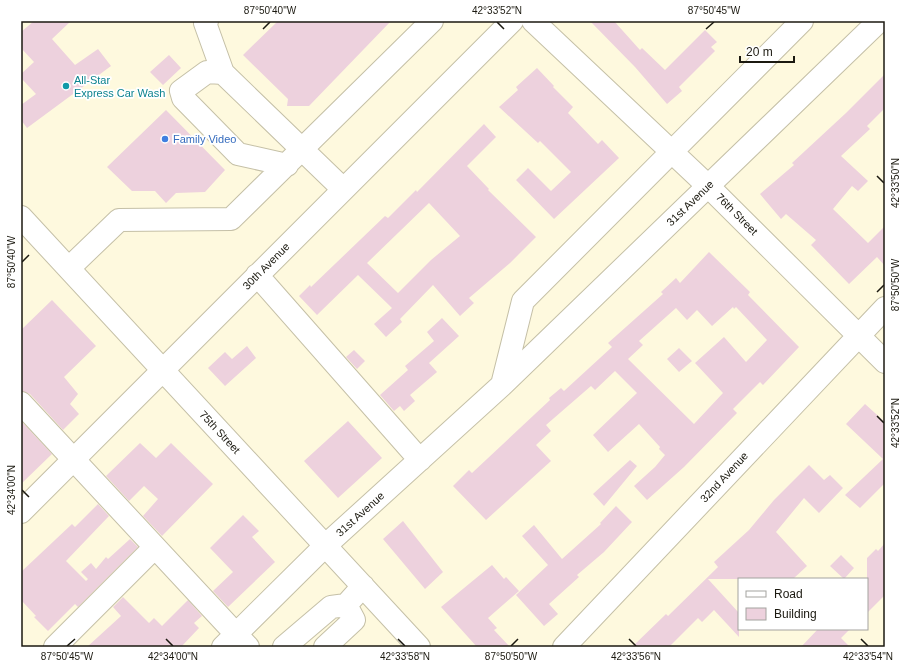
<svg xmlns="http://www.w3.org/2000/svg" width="906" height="668" font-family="Helvetica,sans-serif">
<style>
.building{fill:#edd1dd;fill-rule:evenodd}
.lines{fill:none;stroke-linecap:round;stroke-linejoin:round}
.minor-casing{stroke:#c5c0a7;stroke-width:24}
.minor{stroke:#fff;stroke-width:22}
.ticks{fill:none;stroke:#1b1910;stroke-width:1.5}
.culture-dot{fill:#0f9aa8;stroke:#fff;stroke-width:1.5}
.shop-dot{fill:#3f7fe0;stroke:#fff;stroke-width:1.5}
.labels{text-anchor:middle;stroke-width:3.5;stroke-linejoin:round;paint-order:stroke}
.culture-label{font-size:11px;fill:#0d838f;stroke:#fff;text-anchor:start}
.shop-label{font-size:11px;fill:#366cbe;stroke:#fff;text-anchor:start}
.street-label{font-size:11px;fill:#1b1910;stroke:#fff}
.neatline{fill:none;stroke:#1b1910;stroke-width:1.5}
.ticks-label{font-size:10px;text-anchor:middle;fill:#1b1910}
</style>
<rect width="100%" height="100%" fill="#fef9de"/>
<path class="building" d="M34 21H71L52 39 75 65 98 49 111 66 27 128 21 120V105L36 94 21 78V74L34 62 21 48V32Z
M278 21H391L309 106H287L288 99 243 55Z
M590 21H614L640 50 642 48 665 70 705 30 717 42 711 47 715 51 679 87 682 91 667 104 635 67Z
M169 55 181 68 163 85 150 72Z
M537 68 554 86 553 87 573 107 568 113 598 144 602 140 619 158 554 219 516 180 528 168 551 191 571 172 540 141 538 143 499 107 518 90 516 87Z
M885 74V108L867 126 870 129 841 156 868 181 858 191 852 186 833 209 868 243 885 226V266L877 257 849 284 811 245 816 240 786 214 781 219 760 194 794 165 792 163 846 113Z
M166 110 225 170 205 192 176 193 166 203 155 191H132L107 167Z
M484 124 496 137 467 166 489 189 488 190 536 237 510 263 469 298 474 303 460 316 433 285 400 319 402 322 386 337 374 324 392 308 358 275 317 315 299 296 310 285 311 287 385 216 388 218 416 190 417 192ZM429 203 460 236 431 260 398 293 367 263Z
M709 252 750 292 748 295 799 347 763 385 760 382 733 409 737 413 684 467 647 500 634 486 655 467 665 455 659 449 660 447 639 424 608 452 593 435 637 393 615 371 595 390 591 386 546 425 551 431 536 445 551 461 486 520 453 486 469 470 472 473 550 400 549 398 561 388 564 391 612 347 608 343 663 294 661 292 676 278 680 283ZM733 307 734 309 736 307 767 340 746 362 724 337 695 363 723 393 694 424 628 359 643 345 639 341 676 308 687 320 697 310 712 326Z
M52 300 96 346 64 377 78 394 70 404 79 414 63 430 30 394 21 391V330Z
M442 318 459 336 429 363 437 372 410 395 415 401 404 411 400 406 394 411 380 395 408 370 405 366 434 341 427 332Z
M247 346 256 358 225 386 208 368 225 352 232 359Z
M679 348 692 361 679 372 667 359Z
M354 350 365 361 357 369 346 357Z
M865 404 885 422V483L860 508 845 495 883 459 846 424Z
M21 421 52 454 21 484Z
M348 421 382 458 338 498 304 461Z
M140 443 156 458 171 443 213 484 162 536 143 516 158 499 144 486 129 501 106 476Z
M630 460 637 466 604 506 593 494Z
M809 465 824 480 830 475 843 488 819 513 804 498 776 532 807 566 793 579H708L739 613V637L714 610 702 622 698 618 669 647H632L666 614 668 616 718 567 714 562 749 530 774 500Z
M98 504 109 516 66 561 86 581 88 579 81 572 91 563 96 569 106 557 108 559 130 539 138 547 78 607 75 604 48 631 34 617 36 616 21 600V572L72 524 75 527Z
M616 506 632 522 604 552 577 575 579 577 549 604 558 614 544 626 516 595 548 565 522 536 534 525 562 559 601 524 600 523Z
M243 515 259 531 252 537 275 562 228 607 213 591 233 572 210 548Z
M403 521 443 572 425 589 383 539Z
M885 543V595L867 613V558L876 549 878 551Z
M841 555 854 568 844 579 830 566Z
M492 565 504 579 506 577 519 591 488 618 497 628 494 630 510 647H477L441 607Z
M123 597 149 623 154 618 162 626 188 600 202 616 194 623 199 628 181 647H87L121 616 113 607Z
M818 629H850L841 638 850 647H801Z"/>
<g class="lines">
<g class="minor-casing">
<path id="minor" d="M207 21 205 23 223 73
M533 21 708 186 885 362
M287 165 238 154 183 98 181 91 207 72 223 73 343 189
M21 217 419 647
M69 268 119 220 231 219 432 21
M257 275 420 460
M502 385 523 301 802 21
M21 403 248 647
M21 512 512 21
M55 647 155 547
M223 647 326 545 502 385 879 21
M284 647 331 607 346 605 363 586
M325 647 354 620 346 605
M564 647 885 308"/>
</g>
<use href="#minor" class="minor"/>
</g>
<path class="ticks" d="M497 22 504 29M263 29 270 22M706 29 714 22M877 176 884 183M22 262 29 255M877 292 884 285M877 416 884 423M22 490 29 497M166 639 173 646M398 639 405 646M629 639 636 646M861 639 868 646M67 646 75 639M511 646 518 639"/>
<circle class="culture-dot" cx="66" cy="86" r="4"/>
<circle class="shop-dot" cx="165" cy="139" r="4"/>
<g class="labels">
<g class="culture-label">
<text x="74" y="84">All-Star<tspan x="74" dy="13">Express Car Wash</tspan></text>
</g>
<g class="shop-label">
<text x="173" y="143">Family Video</text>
</g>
<g class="street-label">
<text transform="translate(690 203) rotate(-44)" y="4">31st Avenue</text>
<text transform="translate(737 214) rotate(45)" y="4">76th Street</text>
<text transform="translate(266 266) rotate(-45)" y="4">30th Avenue</text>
<text transform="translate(220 432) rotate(47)" y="4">75th Street</text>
<text transform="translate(724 477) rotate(-47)" y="4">32nd Avenue</text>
<text transform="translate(360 514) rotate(-42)" y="4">31st Avenue</text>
</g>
</g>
<rect width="906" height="668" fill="none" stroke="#ffffff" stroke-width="44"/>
<rect x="738" y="578" width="130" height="52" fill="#ffffff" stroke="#a4a39f"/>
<rect x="746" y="591" width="20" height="6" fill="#ffffff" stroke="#a4a39f"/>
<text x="774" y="598" font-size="12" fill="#1b1910">Road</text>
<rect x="746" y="608" width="20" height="12" fill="#edd1dd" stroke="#a4a39f"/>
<text x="774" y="618" font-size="12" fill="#1b1910">Building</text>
<path d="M740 56v6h54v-6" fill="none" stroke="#1b1910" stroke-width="2"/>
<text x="746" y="56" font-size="12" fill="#1b1910" stroke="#ffffff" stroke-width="3" paint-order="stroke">20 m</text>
<rect x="22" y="22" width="862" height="624" class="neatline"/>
<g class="ticks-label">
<text x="270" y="14">87°50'40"W</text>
<text x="497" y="14">42°33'52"N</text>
<text x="714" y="14">87°50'45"W</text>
<text transform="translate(895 183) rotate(-90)" y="4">42°33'50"N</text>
<text transform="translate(11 262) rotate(-90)" y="4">87°50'40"W</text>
<text transform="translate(895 285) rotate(-90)" y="4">87°50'50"W</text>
<text transform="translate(895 423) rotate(-90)" y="4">42°33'52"N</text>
<text transform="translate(11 490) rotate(-90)" y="4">42°34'00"N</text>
<text x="67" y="660">87°50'45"W</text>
<text x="173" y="660">42°34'00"N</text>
<text x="405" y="660">42°33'58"N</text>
<text x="511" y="660">87°50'50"W</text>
<text x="636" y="660">42°33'56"N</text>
<text x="868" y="660">42°33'54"N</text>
</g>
</svg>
